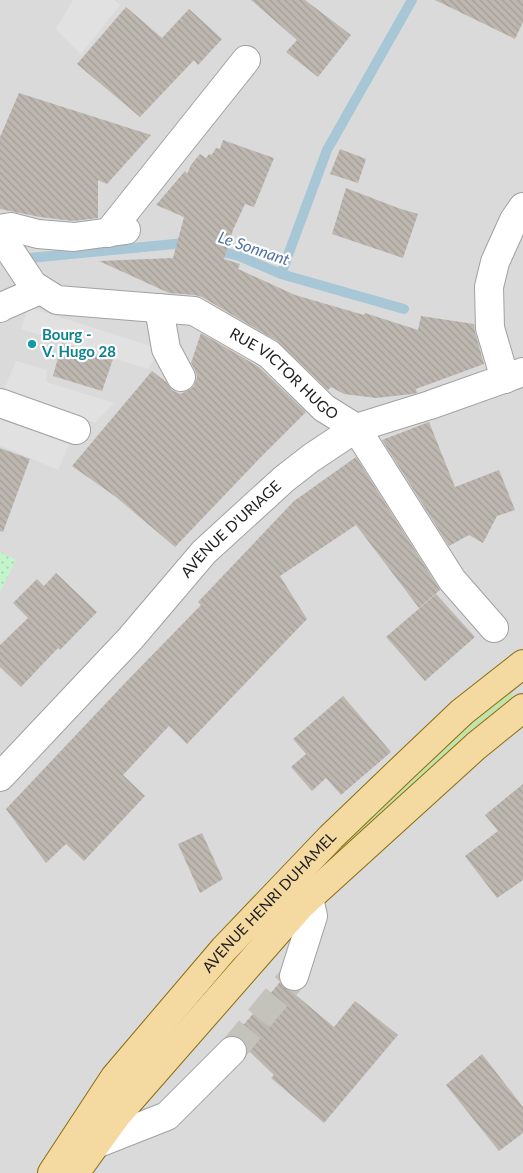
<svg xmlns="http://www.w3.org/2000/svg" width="523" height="1173" font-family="Lato,sans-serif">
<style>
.residential{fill:#dbdada}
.grass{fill:#c2e4ac}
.park{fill:url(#park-dots)}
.parking{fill:#e1e1e1}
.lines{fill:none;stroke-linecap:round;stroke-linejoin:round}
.stream{stroke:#a7c7d7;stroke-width:10}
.building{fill:url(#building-back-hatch)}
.minor-tunnel{stroke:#c3c2bb;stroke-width:28;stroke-dasharray:28 14;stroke-linecap:butt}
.minor-casing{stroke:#a1a1a1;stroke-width:30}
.major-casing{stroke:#896d0c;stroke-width:30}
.minor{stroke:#fff;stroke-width:28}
.major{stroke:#f4d9a1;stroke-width:28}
.culture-dot{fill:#0f9aa8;stroke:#fff;stroke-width:2}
.labels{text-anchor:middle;stroke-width:4.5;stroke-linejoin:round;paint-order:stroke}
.culture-label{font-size:15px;font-weight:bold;fill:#0d838f;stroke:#fff;text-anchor:start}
.street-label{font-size:15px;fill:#1d1d1d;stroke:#fff}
.water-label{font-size:16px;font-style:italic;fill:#5172a4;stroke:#fff}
</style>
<defs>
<pattern id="park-dots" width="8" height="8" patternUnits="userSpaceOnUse" patternTransform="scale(1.25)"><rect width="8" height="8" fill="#c3f4cc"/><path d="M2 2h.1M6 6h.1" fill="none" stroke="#a7d1af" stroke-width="1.8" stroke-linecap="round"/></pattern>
<pattern id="building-back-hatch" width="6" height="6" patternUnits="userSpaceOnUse" patternTransform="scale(1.25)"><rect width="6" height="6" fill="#bdb7b0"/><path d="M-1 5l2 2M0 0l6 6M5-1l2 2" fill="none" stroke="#a29d97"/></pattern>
</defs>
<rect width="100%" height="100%" fill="#edebe3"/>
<path class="residential" d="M0 0H523V1173H0Z"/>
<path class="grass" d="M513 693 511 702 320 872 313 869 352 827 502 694Z"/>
<path class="park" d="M0 552 16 560 0 592Z"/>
<path class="parking" d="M73 0H114L120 5 81 54 56 29Z
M28 307 160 349 148 369 21 329Z
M16 361 47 370 46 382 114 403 95 423 4 389Z
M0 415 69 445 58 470 0 445Z"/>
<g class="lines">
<path class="stream" d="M215 250 239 256 281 274 404 309
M19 259 185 243 188 244
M281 274 327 150 412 0"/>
</g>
<path class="building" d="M251 0H305L351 35 318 77 286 52 297 40Z
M435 0H523V22L515 39Z
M126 7 162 38 189 9 222 39 198 65 194 60 140 117 77 64Z
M19 93 151 135 107 184 98 180V218L74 221 64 220 40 217 0 209V137Z
M223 140 274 158 254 207 245 204 233 230 224 259 240 264 238 269 295 295 364 315 365 313 418 330 421 316 474 324 475 332 484 364 416 389 417 393 412 394 376 398 344 394 331 387 328 390 277 341 202 297 195 295 169 293 99 261 173 258 184 217 156 205 185 171 187 174 191 165 200 154 206 158 209 154 211 155 213 153 216 148 220 149Z
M340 149 366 159 358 183 330 174Z
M346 188 398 208 418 214 403 258 332 234Z
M201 333 259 367 306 412 259 459 175 547 116 497 72 466 152 371 166 382 172 390 180 394 189 390 194 386 197 377 195 370 191 363Z
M62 343 113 359 102 391 53 376Z
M429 422 455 487 499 470 515 510 497 516 483 543 469 535 449 546 382 440Z
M0 448 30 459 3 532 0 531Z
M356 457 440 590 419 608 356 525 280 576 307 619 187 744 169 726 123 775 145 796 84 861 66 844 46 863 6 809 125 683 201 605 198 602 294 501Z
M56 573 97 612 60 650 58 648 21 687 0 667V645L28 618 13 603 37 579 44 586Z
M436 594 475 637 425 681 386 637Z
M343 696 391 752 341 795 326 778 312 791 291 767 306 754 293 739Z
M523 784V880L497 898 465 856 498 831 485 815Z
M202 833 223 879 200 893 178 844Z
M280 982 283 987 291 991 334 1027 355 1001 398 1035 324 1123 271 1078 274 1075 247 1049 243 1040 234 1036Z
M482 1054 523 1107V1133L499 1151 446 1085Z"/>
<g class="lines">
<path class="minor-tunnel" d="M232 1051 294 976"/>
<g class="minor-casing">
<g id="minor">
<path d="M0 229 11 227 38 234 74 237 126 230"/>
<path d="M108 233 246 60"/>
<path id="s1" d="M0 238 3 240 33 285 57 300 194 311 269 354 324 408 356 428 452 580 494 628"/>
<path d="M0 308 1 307 40 290"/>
<path d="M159 308 166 349 181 377"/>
<path d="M505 379 490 328 489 287 495 262 514 220 523 207"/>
<path d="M0 403 76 430"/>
<path id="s2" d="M0 777 130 639 204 552 284 479 311 458 356 428 430 405 523 372"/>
<path d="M294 976 313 916 309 898"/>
<path d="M96 1144 167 1116 232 1051"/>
</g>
</g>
<g class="major-casing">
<g id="major">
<path id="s3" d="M52 1173 115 1077 224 949 331 837 405 766 462 712 523 664"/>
<path d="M75 1173 116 1116 300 906 476 746 523 708"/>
</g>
</g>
<use href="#minor" class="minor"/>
<use href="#major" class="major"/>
</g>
<circle class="culture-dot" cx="32" cy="344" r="5"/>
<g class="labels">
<g class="culture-label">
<text x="42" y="340">Bourg -<tspan x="42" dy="17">V. Hugo 28</tspan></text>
</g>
<g class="street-label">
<text dy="5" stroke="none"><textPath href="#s1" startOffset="334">RUE VICTOR HUGO</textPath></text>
<text dy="5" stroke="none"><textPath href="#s2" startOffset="339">AVENUE D'URIAGE</textPath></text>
<text dy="5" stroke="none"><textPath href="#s3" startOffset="348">AVENUE HENRI DUHAMEL</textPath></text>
</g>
<g class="water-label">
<text transform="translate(254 248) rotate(19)" y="6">Le Sonnant</text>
</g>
</g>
</svg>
